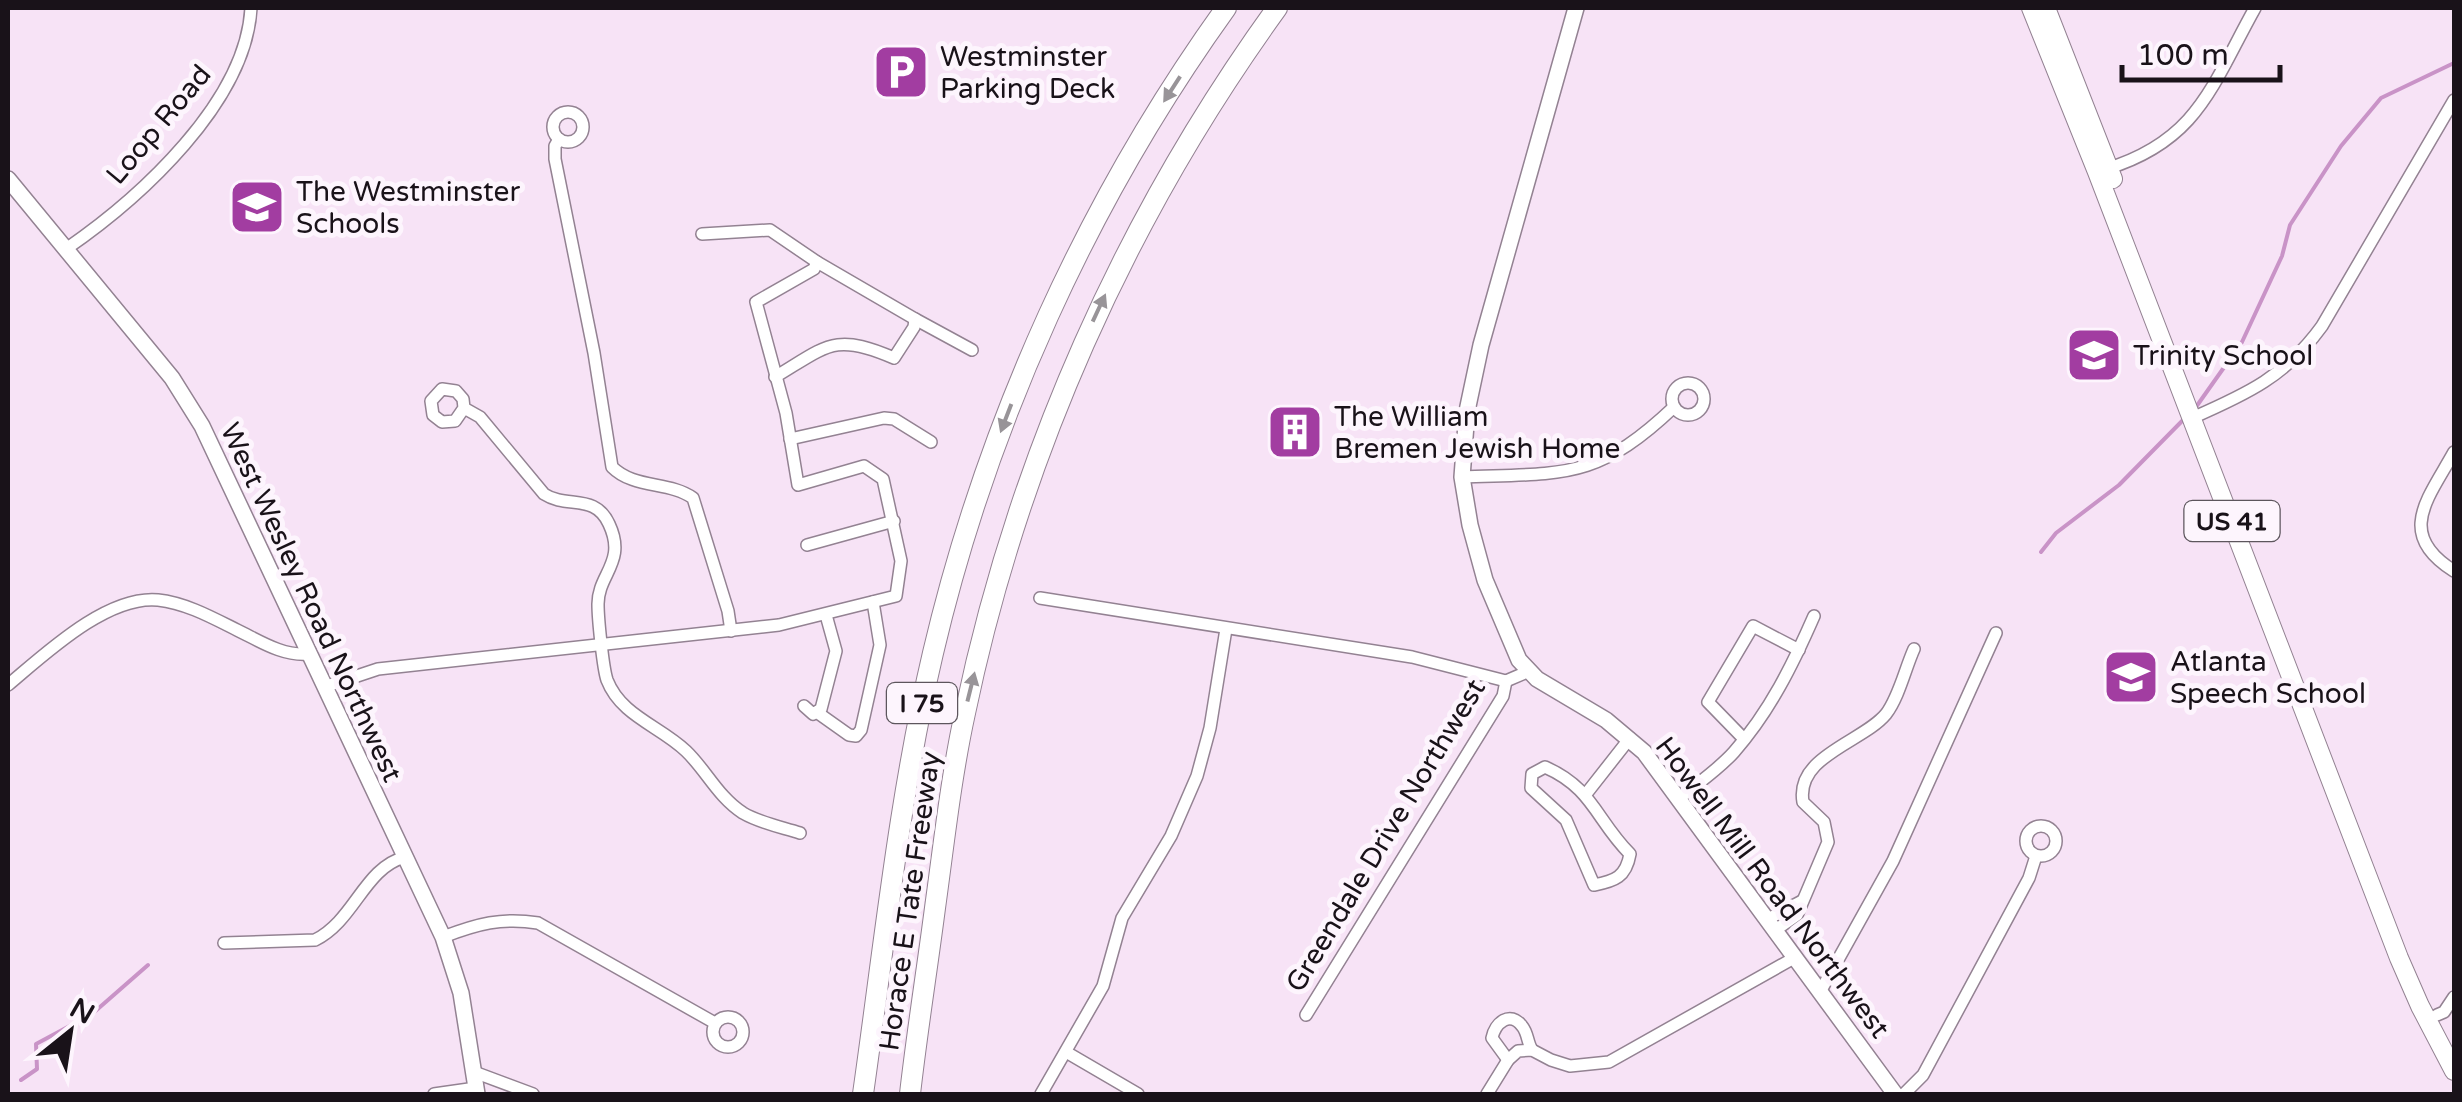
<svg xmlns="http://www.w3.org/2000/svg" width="2462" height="1102" font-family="'Varela Round',sans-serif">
<rect width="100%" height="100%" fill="#f7e3f6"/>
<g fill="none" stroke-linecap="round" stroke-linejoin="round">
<g stroke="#c993c7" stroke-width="4">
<polyline points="2196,407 2242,342 2282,256 2290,225 2341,146 2381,98 2454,63"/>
<polyline points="2041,552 2056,533 2119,485 2186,417"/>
<polyline points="21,1080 37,1069 36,1044 92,1014 148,965"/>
</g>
<g stroke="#938292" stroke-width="14">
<g id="street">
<circle cx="568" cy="127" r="15"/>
<path d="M559,139l-4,7v13l39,194 18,114c22,22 57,14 81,31l35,113 3,20"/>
<path d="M2106,169c92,-28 106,-84 149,-161"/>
<path d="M66,249c74,-51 180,-147 185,-241"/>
<polyline points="915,319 972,350"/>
<path d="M775,377c52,-31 59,-45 119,-19l20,-31 1,-8 -98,-57"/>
<circle cx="1688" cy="399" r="16"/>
<path d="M464,408l-9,13 -13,1 -9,-7 -2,-14 11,-12 14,2 7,8 1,9 16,9 64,77c23,15 51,-1 65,30 18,38 -11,50 -11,80 0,15 5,64 9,76 14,36 53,46 79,71 20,19 32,46 57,62 17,10 38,14 57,20"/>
<path d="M2192,418c55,-24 94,-42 130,-92l132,-226"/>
<polyline points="790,439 884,418 894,419 931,442"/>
<path d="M2454,452c-26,47 -59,82 0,119"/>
<path d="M1462,477c102,-4 134,4 212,-70"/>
<polyline points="807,545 894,521"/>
<polyline points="1040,598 1412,657 1506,681 1527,672"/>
<path d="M8,685c37,-31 99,-90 150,-85 28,3 55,18 79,30 23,11 45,26 71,24"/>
<polyline points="324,687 378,669 779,625 896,596 901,561 883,479 864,466 798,485 786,413 756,302 814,269 817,262 770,230 702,234"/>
<polyline points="804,706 813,714 821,709 836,651 826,615"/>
<polyline points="818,713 849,735 856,736 861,730 880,645 873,602"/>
<polyline points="1744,739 1708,702 1753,626 1799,650"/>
<path d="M1545,767c48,21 51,53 85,87 -4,23 -15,27 -36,31l-28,-65 -35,-32 1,-14z"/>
<polyline points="1586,794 1630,738"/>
<path d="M1680,798c18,-15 39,-29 54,-46 36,-41 59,-88 80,-136"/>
<circle cx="2041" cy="841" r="15"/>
<polyline points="1766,920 1802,901"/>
<path d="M1774,931l23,-16 31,-73 -4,-20 -21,-20c-8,-46 60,-60 83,-88 13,-17 19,-45 28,-65"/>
<path d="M443,937c34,-13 59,-20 95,-14l177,100"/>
<path d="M224,943l91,-3c40,-20 49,-72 90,-83"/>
<polyline points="1820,992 1893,861 1996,633"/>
<polyline points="1306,1015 1503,696 1506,681"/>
<polyline points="2437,1015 2444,1012 2454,997"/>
<circle cx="728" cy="1032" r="15"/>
<polyline points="1066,1052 1138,1094"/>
<path d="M1508,1060l-16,-22c3,-15 18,-28 30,-12 6,7 5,16 10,24"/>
<polyline points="474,1072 533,1094"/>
<polyline points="434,1094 476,1088"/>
<polyline points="1041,1094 1103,986 1122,918 1171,836 1197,776 1210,728 1226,629"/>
<polyline points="1487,1094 1508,1060 1518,1051 1532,1050 1551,1060 1570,1066 1609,1062 1794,958"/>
<polyline points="1904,1094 1923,1075 2029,878 2036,856"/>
</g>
</g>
<g stroke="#938292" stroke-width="18">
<g id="secondary">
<polyline points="1576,8 1481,345 1467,411 1462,477 1470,525 1485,580 1519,660 1537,679 1606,720 1644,752 1895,1094"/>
<polyline points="8,179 172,378 202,426 443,937 461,993 477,1094"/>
</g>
</g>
<g stroke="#938292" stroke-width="20">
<g id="primary">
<polyline points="2031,8 2097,172 2399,958 2420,1006 2454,1071"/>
<polyline points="2046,8 2113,179"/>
</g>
</g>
<g stroke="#938292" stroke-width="22">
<g id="highway">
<path d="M863,1094c21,-147 36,-296 70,-441 54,-230 155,-453 293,-645"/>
<path d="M910,1094c7,-62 17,-124 25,-186 9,-65 16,-131 30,-195 53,-254 160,-495 312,-705"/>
</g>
</g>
<use href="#street" stroke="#fff" stroke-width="11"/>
<use href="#secondary" stroke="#fff" stroke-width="15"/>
<use href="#primary" stroke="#fff" stroke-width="18"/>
<use href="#highway" stroke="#fff" stroke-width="20"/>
</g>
<defs><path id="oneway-solid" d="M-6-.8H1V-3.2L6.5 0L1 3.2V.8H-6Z" transform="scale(2.5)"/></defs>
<g fill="#989498">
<use href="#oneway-solid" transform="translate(1172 89) rotate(123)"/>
<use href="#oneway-solid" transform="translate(1099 308) rotate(-65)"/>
<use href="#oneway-solid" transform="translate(1006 418) rotate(111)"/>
<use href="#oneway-solid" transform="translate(971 687) rotate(-76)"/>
</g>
<defs>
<g id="parking-square" transform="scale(2.875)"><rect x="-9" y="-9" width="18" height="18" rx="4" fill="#a23da1" stroke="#fdf5fd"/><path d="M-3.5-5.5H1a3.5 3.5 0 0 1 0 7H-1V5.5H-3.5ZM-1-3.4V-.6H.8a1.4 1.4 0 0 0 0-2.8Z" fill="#fff"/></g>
<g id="school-square" transform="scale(2.875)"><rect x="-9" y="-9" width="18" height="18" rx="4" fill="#a23da1" stroke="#fdf5fd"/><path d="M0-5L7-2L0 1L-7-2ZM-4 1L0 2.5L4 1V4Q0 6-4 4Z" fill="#fff"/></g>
<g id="building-square" transform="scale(2.875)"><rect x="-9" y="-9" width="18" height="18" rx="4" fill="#a23da1" stroke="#fdf5fd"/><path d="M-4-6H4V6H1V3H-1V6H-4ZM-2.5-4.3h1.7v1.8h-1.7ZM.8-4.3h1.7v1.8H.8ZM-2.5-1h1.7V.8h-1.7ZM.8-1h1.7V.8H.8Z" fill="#fff"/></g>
</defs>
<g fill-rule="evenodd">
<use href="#parking-square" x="901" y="72"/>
<use href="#school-square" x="257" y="207"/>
<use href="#school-square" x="2094" y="355"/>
<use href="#building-square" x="1295" y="432"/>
<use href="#school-square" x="2131" y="677"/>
</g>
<g text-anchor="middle" stroke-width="10" stroke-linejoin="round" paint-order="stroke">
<g fill="#fdf5fd" stroke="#5d565d" stroke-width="2.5">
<rect x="2184.5" y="501" width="95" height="40" rx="8"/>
<rect x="887" y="683" width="70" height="40" rx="8"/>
</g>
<g font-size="25" font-weight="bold" fill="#191219">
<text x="2232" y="530">US 41</text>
<text x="922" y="712">I 75</text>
</g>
<g font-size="28" fill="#191219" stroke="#fdf5fd" text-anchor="start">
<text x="940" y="66">Westminster<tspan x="940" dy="32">Parking Deck</tspan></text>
<text x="296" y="201">The Westminster<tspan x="296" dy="32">Schools</tspan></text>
<text x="2133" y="365">Trinity School</text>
<text x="1334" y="426">The William<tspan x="1334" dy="32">Bremen Jewish Home</tspan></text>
<text x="2170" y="671">Atlanta<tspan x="2170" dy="32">Speech School</tspan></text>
</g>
<g font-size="28" fill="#191219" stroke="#fdf5fd">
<text transform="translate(158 124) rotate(-50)" y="10">Loop Road</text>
<text transform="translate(312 602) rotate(65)" y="10">West Wesley Road Northwest</text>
<text transform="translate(1385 835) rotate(-59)" y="10">Greendale Drive Northwest</text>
<text transform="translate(1773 887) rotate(53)" y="10">Howell Mill Road Northwest</text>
<text transform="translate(909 901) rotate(-82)" y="10">Horace E Tate Freeway</text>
</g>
</g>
<rect width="2462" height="1102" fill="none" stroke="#191219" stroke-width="20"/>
<g transform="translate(70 1032) rotate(30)" stroke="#fdf5fd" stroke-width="8" paint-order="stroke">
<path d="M0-8L18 38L0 25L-18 38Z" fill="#191219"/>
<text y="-15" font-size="28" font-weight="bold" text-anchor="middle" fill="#191219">N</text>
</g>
<path d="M2122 65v15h158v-15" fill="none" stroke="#191219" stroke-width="5"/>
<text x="2137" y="65" font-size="30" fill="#191219" stroke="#fdf5fd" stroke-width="8" paint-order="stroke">100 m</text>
</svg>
